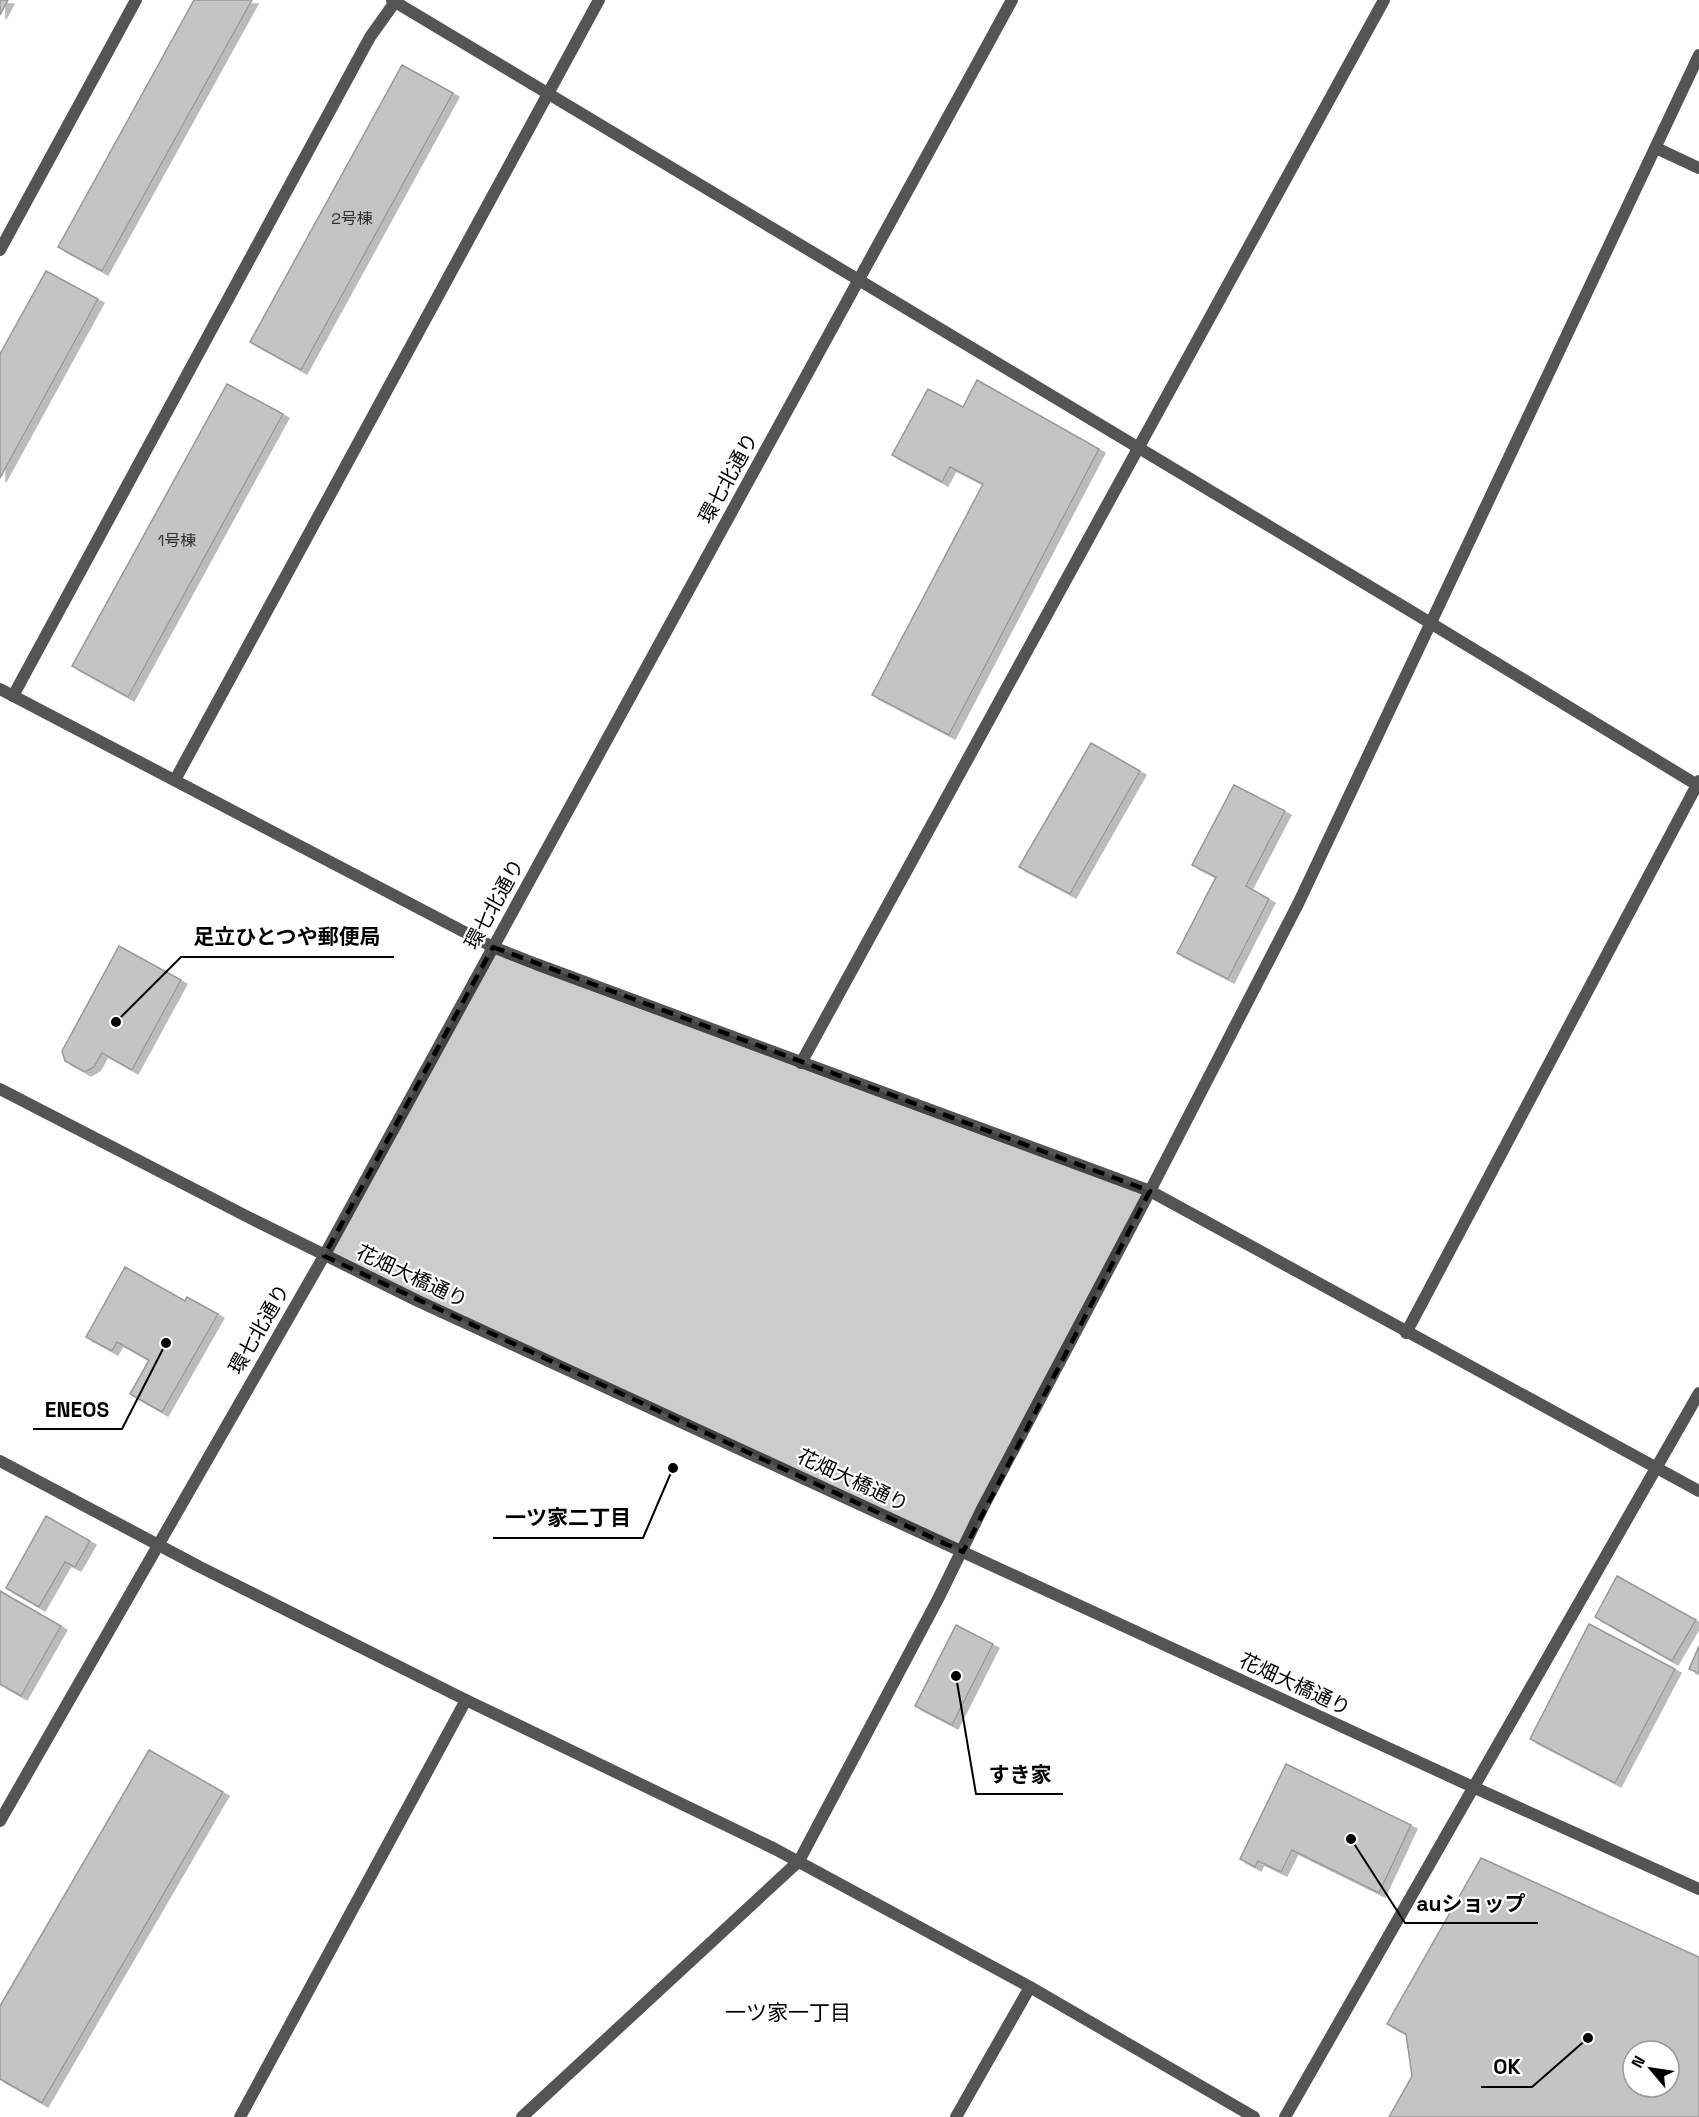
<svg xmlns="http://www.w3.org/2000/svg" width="1699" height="2117" font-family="'Space Grotesk','Noto Sans JP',sans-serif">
<defs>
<filter id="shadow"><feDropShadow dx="6" dy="4" stdDeviation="0" flood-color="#0004"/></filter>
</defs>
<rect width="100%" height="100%" fill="#fff"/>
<g fill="#c4c4c4" stroke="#989898" stroke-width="1.5" fill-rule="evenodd" filter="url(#shadow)">
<polygon points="0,0 8,0 0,15"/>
<polygon points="194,0 252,0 102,271 58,247"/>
<polygon points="402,65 453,93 301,370 250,342"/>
<polygon points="46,271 98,299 0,478 0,354"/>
<polygon points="977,380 1099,449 949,735 872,695 983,484 950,467 942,482 892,455 928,389 963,407"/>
<polygon points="227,384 283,414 128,697 72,666"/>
<polygon points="1091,743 1140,771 1070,894 1019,867"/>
<polygon points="1234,785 1285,811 1246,886 1269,899 1228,979 1177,953 1216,877 1192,865"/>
<polygon points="119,946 181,980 132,1070 102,1053 94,1067 85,1072 65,1061 62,1051"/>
<polygon points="125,1267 185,1301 187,1297 218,1314 162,1412 130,1394 149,1360 117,1342 112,1351 86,1337"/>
<polygon points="46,1516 90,1541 75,1567 65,1562 39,1607 6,1588"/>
<polygon points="1617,1576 1696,1620 1672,1661 1595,1617"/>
<polygon points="0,1591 61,1626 21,1696 0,1684"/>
<polygon points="1589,1624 1675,1669 1615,1783 1530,1739"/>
<polygon points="956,1625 993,1644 952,1725 915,1706"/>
<polygon points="1699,1646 1699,1673 1689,1669"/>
<polygon points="149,1750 223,1792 42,2103 0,2079 0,2006"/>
<polygon points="1286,1764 1411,1825 1379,1893 1292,1850 1281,1872 1258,1861 1255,1867 1240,1859"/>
<path d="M1481,1858l218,99v160h-310l23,-41 -6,-42 -19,-10zM1633,2051h36v36h-36z"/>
</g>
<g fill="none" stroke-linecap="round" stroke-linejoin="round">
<g stroke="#545454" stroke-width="12">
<polyline points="1656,148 1699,168"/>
<polyline points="0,250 136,0"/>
<polyline points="13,696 370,37 395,2"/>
</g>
<g stroke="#545454" stroke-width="12">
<polyline points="392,0 1409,610 1699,786"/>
<polyline points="0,689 493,947 536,964 1150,1191 1699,1491"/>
<polyline points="175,780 599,0"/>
<polyline points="801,1063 1384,0"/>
<polyline points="1406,1333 1699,781"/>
<polyline points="0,1461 200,1567 466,1700 775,1849 1030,1987 1254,2117"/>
<polyline points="240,2117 466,1700"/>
<polyline points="522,2117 799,1861 939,1597 983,1507 1150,1191 1298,904 1699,55"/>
<polyline points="956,2117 1030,1987"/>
<polyline points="1285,2117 1699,1393"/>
</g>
<g stroke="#545454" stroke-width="12">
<polyline points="0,1089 250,1218 418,1301 1473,1787 1699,1889"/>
<polyline points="0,1821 324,1256 1012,0"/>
</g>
</g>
<path fill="#000" fill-opacity="0.2" stroke="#000" stroke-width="4.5" stroke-dasharray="12 8" stroke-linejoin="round" d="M493,947l657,244 -187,361 -639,-296z"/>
<g text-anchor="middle" stroke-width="4.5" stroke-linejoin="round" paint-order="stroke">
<g font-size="16" fill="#313131">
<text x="352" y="224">2号棟</text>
<text x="177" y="546">1号棟</text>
</g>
<g font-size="20" fill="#000" stroke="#fff">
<text transform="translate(728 478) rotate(-61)" y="7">環七北通り</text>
<text transform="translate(494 904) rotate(-61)" y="7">環七北通り</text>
<text transform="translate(412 1276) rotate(25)" y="7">花畑大橋通り</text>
<text transform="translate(259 1329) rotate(-60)" y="7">環七北通り</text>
<text transform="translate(853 1480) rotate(25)" y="7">花畑大橋通り</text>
<text transform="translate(1295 1684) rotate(25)" y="7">花畑大橋通り</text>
</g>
<g font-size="21" fill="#000" stroke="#fff">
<text x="788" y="2020">一ツ家一丁目</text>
</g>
</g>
<path fill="none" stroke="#000" stroke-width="2" d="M116 1022L181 957H394M166 1343L122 1429H33M673 1468L643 1538H493M956 1676L976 1794H1063M1351 1839L1405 1923H1538M1588 2038L1532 2087H1481"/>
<g fill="#000" stroke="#fff" stroke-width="2">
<circle cx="116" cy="1022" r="6"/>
<circle cx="166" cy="1343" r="6"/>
<circle cx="673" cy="1468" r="6"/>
<circle cx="956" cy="1676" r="6"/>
<circle cx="1351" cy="1839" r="6"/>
<circle cx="1588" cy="2038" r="6"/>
</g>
<g font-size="21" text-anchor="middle" font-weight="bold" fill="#000" stroke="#fff" stroke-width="4.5" stroke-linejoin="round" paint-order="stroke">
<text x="287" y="944">足立ひとつや郵便局</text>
<text x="77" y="1417">ENEOS</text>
<text x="568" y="1525">一ツ家二丁目</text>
<text x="1020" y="1782">すき家</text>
<text x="1471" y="1911">auショップ</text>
<text x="1507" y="2074">OK</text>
</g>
<g transform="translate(1651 2069) rotate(299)"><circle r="28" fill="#ffffff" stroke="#999999" stroke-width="1.5"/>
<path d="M0-4.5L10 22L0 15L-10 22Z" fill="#000000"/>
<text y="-9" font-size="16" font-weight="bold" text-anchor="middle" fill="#000000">N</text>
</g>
</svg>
